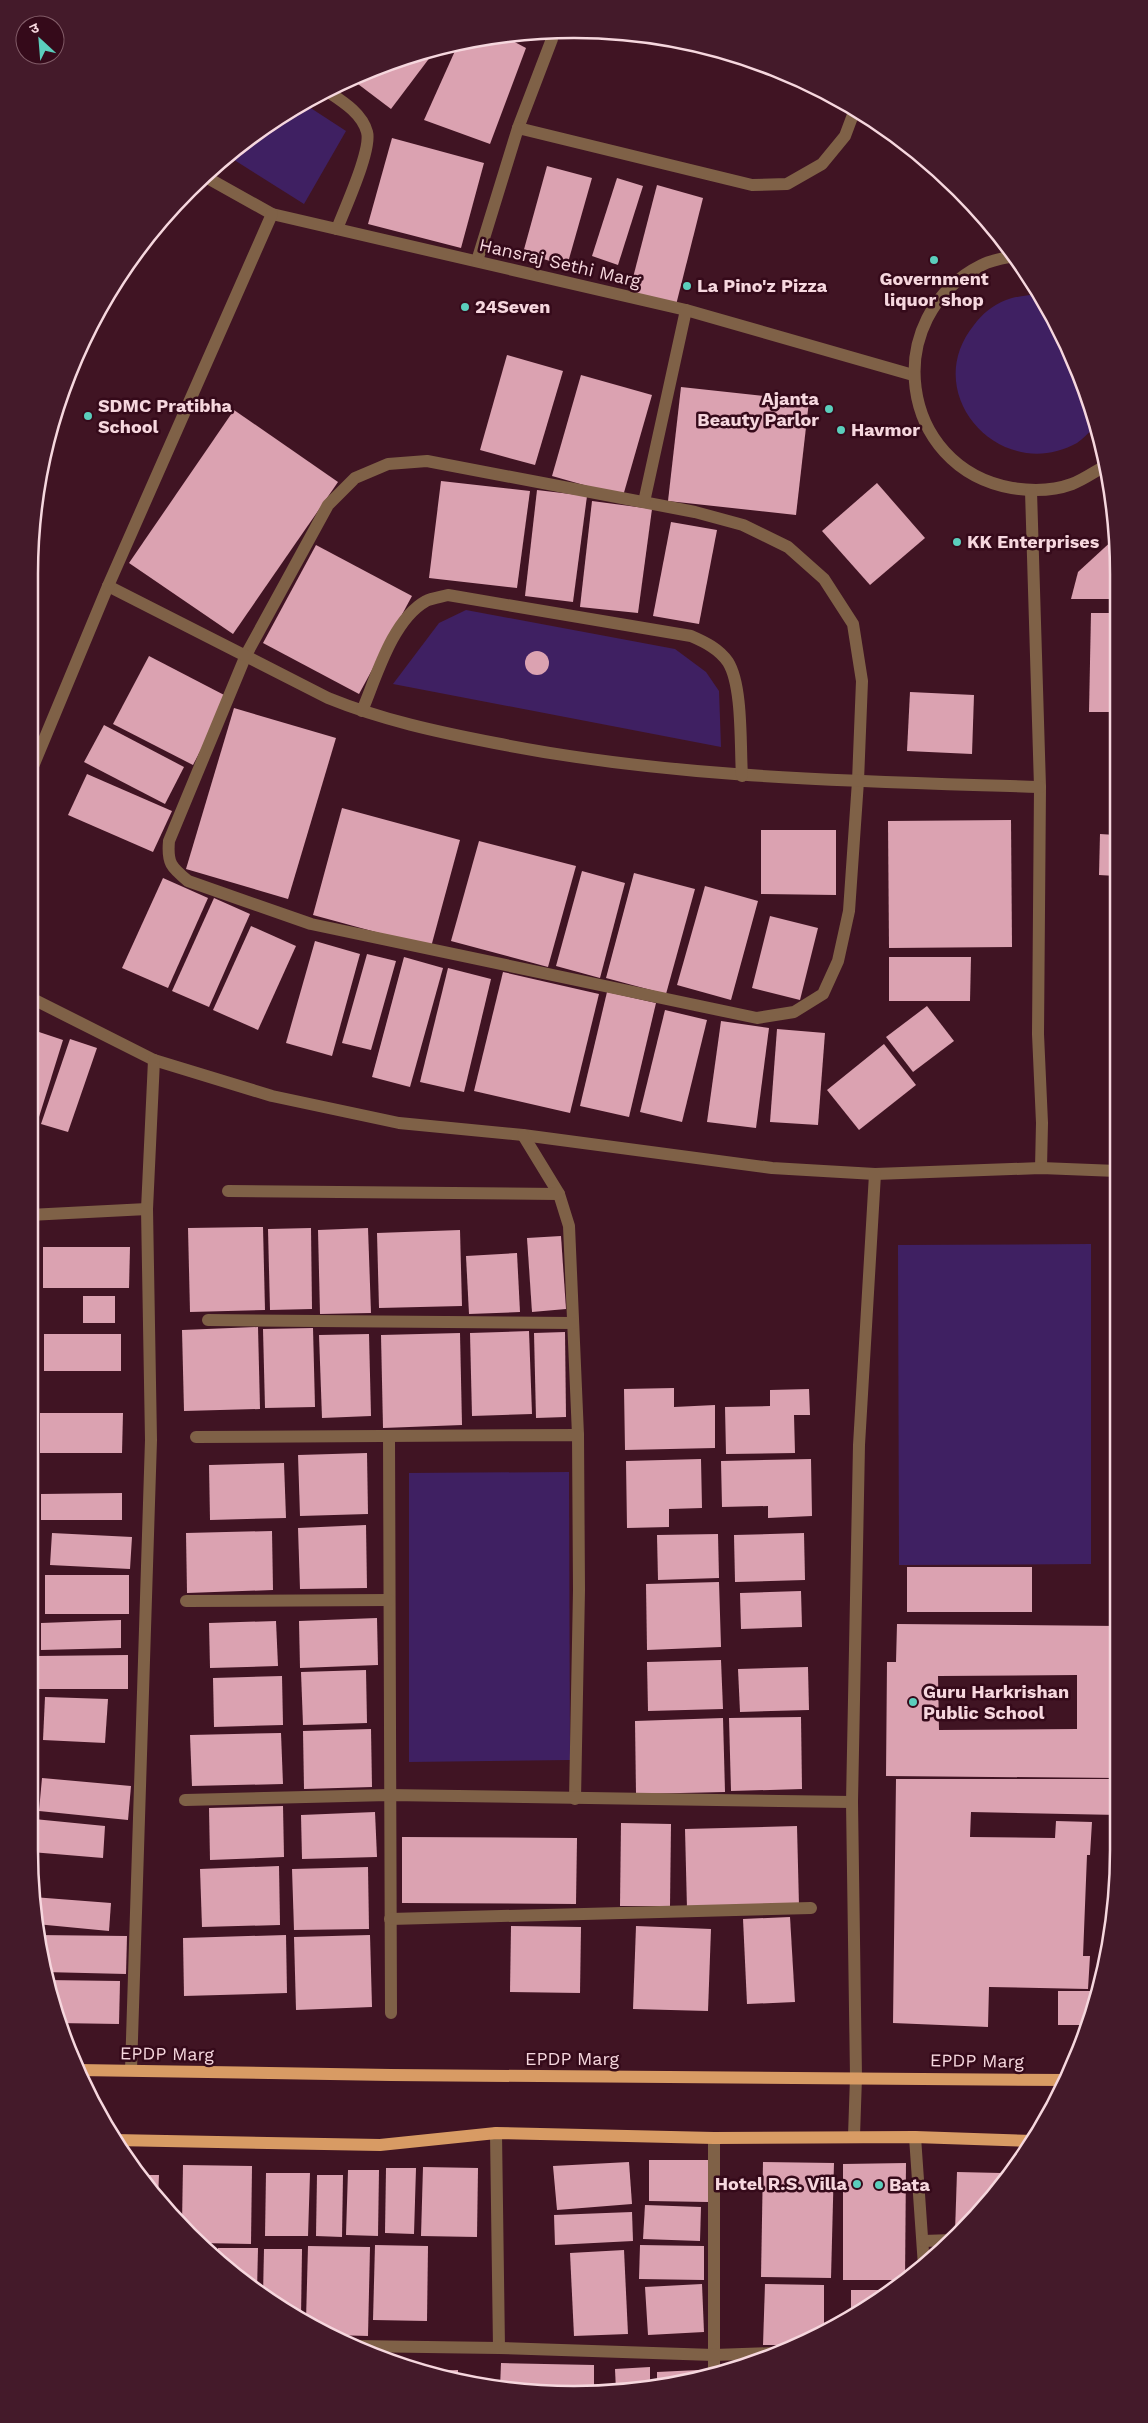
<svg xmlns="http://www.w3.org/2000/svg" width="1148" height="2423" font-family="'Work Sans','Noto Sans Devanagari',sans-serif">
<rect width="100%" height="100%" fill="#401423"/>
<g fill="#3f2062">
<polygon points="303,103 346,131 304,204 228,156 271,120"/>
<path d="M1037,294l41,71 16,63c-5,4 -11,11 -17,15 -76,42 -159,-49 -103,-118 8,-11 19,-20 32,-25 10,-4 21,-4 31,-6z"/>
<polygon points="466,610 675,649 706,672 719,691 721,747 393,684 439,623"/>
<polygon points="1091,1244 1091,1564 899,1565 898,1245"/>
<polygon points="569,1472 570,1760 409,1762 409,1473"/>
</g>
<g fill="#dba2b1" fill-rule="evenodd">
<polygon points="610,32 680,39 679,44"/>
<polygon points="503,36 526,48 490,144 424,120 459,42"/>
<polygon points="686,41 724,52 724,55 684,49"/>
<polygon points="437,48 391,109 350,78 366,70"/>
<polygon points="392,138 484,163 461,248 368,224"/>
<polygon points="547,166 592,178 567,266 523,253"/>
<polygon points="617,178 643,186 618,265 592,256"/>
<polygon points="657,185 703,198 676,305 629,293"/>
<polygon points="507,355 563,371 535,465 480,450"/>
<polygon points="581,375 652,395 623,496 552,476"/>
<polygon points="681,387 809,401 796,515 668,501"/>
<polygon points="234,410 338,482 233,634 129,563"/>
<polygon points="441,481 530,491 517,588 429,578"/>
<polygon points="877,483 925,538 870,585 822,531"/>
<polygon points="537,490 587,496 573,602 525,596"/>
<polygon points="592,501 652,509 638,613 580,607"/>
<polygon points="671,522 717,530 699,624 653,616"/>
<polygon points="1115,538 1115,599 1071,599 1078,572"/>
<polygon points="316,545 412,596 359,694 263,643"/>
<polygon points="1091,613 1115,613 1115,712 1089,712"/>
<circle cx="537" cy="663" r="12"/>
<polygon points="149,656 228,697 193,765 113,724"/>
<polygon points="910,692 974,695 972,754 907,751"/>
<polygon points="234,708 336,738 288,899 186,869"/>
<polygon points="104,725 184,767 165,804 84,762"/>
<polygon points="87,774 172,811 153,852 68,815"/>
<polygon points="342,808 460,840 431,947 313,915"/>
<polygon points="1011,820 1012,947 889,948 888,821"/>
<polygon points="761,830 836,830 836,895 761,894"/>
<polygon points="1100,834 1116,835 1116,876 1099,875"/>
<polygon points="479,841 576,866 548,967 451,941"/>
<polygon points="582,871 625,883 600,978 556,966"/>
<polygon points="634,873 695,889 666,994 606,978"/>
<polygon points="163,878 208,898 168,988 122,968"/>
<polygon points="705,886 758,901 731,1000 677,985"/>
<polygon points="214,898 250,914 209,1007 172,991"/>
<polygon points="770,916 818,928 800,1000 752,988"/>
<polygon points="251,926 296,946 258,1030 213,1010"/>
<polygon points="1114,933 1116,933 1116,983 1113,983"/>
<polygon points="315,941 360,954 332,1056 286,1043"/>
<polygon points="367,954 396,961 371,1050 342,1043"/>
<polygon points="404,957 443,968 410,1087 372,1077"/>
<polygon points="889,957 971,957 970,1001 889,1001"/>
<polygon points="448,968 491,979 464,1092 420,1082"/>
<polygon points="503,972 599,994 570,1113 474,1091"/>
<polygon points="607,992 656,1003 629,1117 580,1106"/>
<polygon points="927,1006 954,1041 913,1072 886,1037"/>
<polygon points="665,1010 707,1020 682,1122 640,1112"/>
<polygon points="721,1021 769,1028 756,1128 707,1122"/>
<polygon points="777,1029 825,1033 818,1125 770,1122"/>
<polygon points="36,1031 63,1040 39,1117 29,1114 29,1055"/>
<polygon points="70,1039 97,1048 68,1132 41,1124"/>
<polygon points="884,1044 916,1085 859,1130 827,1090"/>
<polygon points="263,1227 265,1310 190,1312 188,1228"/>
<polygon points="311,1228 312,1309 270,1310 268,1229"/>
<polygon points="368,1228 371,1313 320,1314 318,1230"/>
<polygon points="460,1230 462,1306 379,1308 377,1233"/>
<polygon points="561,1236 566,1309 532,1312 527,1238"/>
<rect x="29" y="1247" width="5" height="31"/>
<polygon points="43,1247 130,1247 129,1288 43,1288"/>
<polygon points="517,1253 520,1312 469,1314 466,1256"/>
<rect x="83" y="1296" width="32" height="27"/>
<polygon points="258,1327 260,1409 184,1411 182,1330"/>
<polygon points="313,1328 315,1407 265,1408 263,1329"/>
<polygon points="529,1331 532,1414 472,1416 470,1333"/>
<polygon points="565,1332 566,1417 536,1418 534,1333"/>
<polygon points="460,1333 462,1425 383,1428 381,1335"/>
<rect x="44" y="1334" width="77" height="37"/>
<polygon points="369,1334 371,1416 322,1418 319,1335"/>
<polygon points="674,1388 674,1407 715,1405 715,1448 625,1450 624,1389"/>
<polygon points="809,1389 810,1415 794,1415 795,1453 726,1454 725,1407 770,1406 770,1390"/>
<polygon points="29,1410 32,1410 33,1452 29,1452"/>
<polygon points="40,1413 123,1413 122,1453 40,1453"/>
<polygon points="367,1453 368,1514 300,1516 298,1455"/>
<polygon points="701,1459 702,1508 669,1509 669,1527 627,1528 626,1461"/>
<polygon points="811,1459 812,1516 768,1518 768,1506 722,1507 721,1461"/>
<polygon points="284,1463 286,1518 210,1520 209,1465"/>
<polygon points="122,1493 122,1520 41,1520 41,1494"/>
<polygon points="366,1525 367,1588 300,1589 298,1528"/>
<polygon points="272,1531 273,1590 187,1593 186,1533"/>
<polygon points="52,1533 132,1537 130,1569 50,1565"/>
<polygon points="804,1533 805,1580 735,1582 734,1535"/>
<polygon points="718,1534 719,1578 658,1580 657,1535"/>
<rect x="907" y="1567" width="125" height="45"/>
<rect x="45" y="1575" width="84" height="39"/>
<polygon points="719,1582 721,1647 647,1650 646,1584"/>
<polygon points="801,1591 802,1627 741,1629 740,1593"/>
<polygon points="377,1618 378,1665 300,1668 299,1621"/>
<polygon points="121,1620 121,1648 41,1650 41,1623"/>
<polygon points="276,1621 278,1666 210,1668 209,1623"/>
<path d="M897,1624l221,2 1,152 -233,-2 1,-114h9zM1077,1675v54l-138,1 -1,-54z"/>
<polygon points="128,1655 128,1689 36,1689 36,1656"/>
<polygon points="721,1660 723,1709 648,1711 647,1662"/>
<polygon points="808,1667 809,1710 740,1712 738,1669"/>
<polygon points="366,1670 367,1723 303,1725 301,1672"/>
<polygon points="282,1676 283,1725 214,1727 213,1678"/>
<polygon points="45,1697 108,1699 105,1743 43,1740"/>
<polygon points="801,1717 802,1789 731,1791 729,1718"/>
<polygon points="723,1718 725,1792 636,1794 635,1721"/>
<polygon points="371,1729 372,1787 304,1789 303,1731"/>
<polygon points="281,1733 283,1784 192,1786 190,1735"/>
<polygon points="42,1778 131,1786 128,1820 39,1811"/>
<polygon points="896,1779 1119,1779 1119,1815 971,1812 970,1837 1055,1838 1056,1821 1092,1822 1090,1855 1087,1855 1083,1956 1090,1956 1088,1989 989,1987 988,2027 893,2023"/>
<polygon points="283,1806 284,1857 210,1860 209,1808"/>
<polygon points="375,1812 377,1857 302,1859 301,1815"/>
<polygon points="34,1819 105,1826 103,1858 31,1852"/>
<polygon points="621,1823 671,1824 670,1906 620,1906"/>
<polygon points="797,1826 799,1906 687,1909 685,1829"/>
<polygon points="402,1837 577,1838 576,1904 402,1903"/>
<polygon points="279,1866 280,1925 202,1927 200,1869"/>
<polygon points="368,1867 369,1929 294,1930 292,1869"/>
<polygon points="33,1897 111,1903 109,1931 36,1924"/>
<polygon points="790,1917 795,2002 747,2004 743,1919"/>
<polygon points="511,1926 581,1927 580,1993 510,1992"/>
<polygon points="636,1926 711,1929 708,2011 633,2009"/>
<polygon points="37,1935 127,1936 126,1974 44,1972"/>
<polygon points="286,1935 287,1993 184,1996 183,1938"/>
<polygon points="370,1935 372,2007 296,2010 294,1937"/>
<polygon points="46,1980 120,1981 119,2024 57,2023"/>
<polygon points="1058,1991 1098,1991 1088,2025 1058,2025"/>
<polygon points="649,2160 708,2160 708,2202 649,2201"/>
<polygon points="629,2162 632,2204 557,2210 553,2166"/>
<polygon points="763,2162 834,2163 831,2278 761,2277"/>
<polygon points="906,2163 905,2280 843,2280 843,2164"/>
<polygon points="183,2165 252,2166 251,2244 200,2243 182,2224"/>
<polygon points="423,2167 478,2168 477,2237 421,2236"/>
<polygon points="386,2168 416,2168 414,2234 385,2233"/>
<polygon points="348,2170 379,2170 378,2236 346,2235"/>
<polygon points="957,2172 1001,2173 1001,2185 962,2232 955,2232"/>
<polygon points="266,2173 310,2173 308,2236 265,2236"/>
<polygon points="137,2175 159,2175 158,2199 142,2181"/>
<polygon points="317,2175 343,2175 342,2237 316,2236"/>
<polygon points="645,2205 701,2207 700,2241 643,2239"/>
<polygon points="632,2212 633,2241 555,2245 554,2215"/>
<polygon points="375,2245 428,2246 427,2321 373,2320"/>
<polygon points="640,2245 704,2246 704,2280 639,2279"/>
<polygon points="308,2246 370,2247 368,2336 333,2335 306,2321"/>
<polygon points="218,2248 258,2248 257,2292 218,2261"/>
<polygon points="264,2249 302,2249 301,2318 263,2296"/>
<polygon points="624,2250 628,2334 574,2336 570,2253"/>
<polygon points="702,2284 704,2332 648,2335 645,2287"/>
<polygon points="765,2284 824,2285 824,2333 795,2345 763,2345"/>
<polygon points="851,2290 892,2290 851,2316"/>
<polygon points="501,2363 594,2365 594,2391 539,2393 500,2388"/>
<polygon points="650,2367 650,2389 616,2391 615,2369"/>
<polygon points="458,2370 458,2381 427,2372 427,2371"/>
<polygon points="698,2370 698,2379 657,2387 657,2372"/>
</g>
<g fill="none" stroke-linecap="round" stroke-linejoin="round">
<g stroke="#7f6147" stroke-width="12">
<path d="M327,91c15,10 35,22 40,41 5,18 -23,78 -30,97"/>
<polyline points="518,128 552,39 550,31"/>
<polyline points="204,176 272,214 686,310 913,375"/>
<path d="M1014,256c-10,2 -23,4 -32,9 -103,51 -84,203 30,223 19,3 41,3 60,-4 11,-4 22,-12 33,-18"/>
<polyline points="477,261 518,128 752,185 787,184 822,164 845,136 854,112"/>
<path d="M427,461l268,51 48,13 45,22 36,32 29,45 9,57 -4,100 -9,130 -11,50 -15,33 -29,18 -37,6 -446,-94 -123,-43c-17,-14 -21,-18 -19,-40l77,-186 82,-150 27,-27 33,-14z"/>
<polyline points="1031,491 1040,787 1038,1034 1042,1123 1041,1168"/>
<polyline points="644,502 686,310"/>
<path d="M108,586l220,112c54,22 110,34 167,45 180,36 363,38 545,44"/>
<path d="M362,711c14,-33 30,-91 64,-110 6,-3 15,-4 22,-6l243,41c14,6 28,13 37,26 15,24 12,85 14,114"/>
<polyline points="29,776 108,586 272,214"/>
<polyline points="29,997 154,1060 272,1096 399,1123 523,1135 772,1168 875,1174 1041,1168 1117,1171"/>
<polyline points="523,1135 559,1194 569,1226 578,1435"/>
<polyline points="228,1191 559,1194"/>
<polyline points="29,1215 147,1209"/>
<polyline points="208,1320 573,1323"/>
<polyline points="389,1436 391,2013"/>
<polyline points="196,1437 578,1435 579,1590 575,1799"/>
<polyline points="186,1601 389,1600"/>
<polyline points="185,1800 389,1795 852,1802"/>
<polyline points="390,1919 811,1908"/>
<polyline points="131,2070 151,1440 147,1209 154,1060"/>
<polyline points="496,2133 499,2348"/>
<polyline points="854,2136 856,2077 852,1802 859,1445 875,1174"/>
<polyline points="915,2137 924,2266"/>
<polyline points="714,2138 714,2376"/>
<polyline points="923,2241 953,2240"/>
<polyline points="353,2346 499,2348 714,2355 774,2353"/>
</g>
<g stroke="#d89b64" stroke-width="12">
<polyline points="78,2070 391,2075 1066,2080"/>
<polyline points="114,2140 380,2145 496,2133 714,2138 915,2137 1033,2141"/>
</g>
</g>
<g fill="#5bcebc" stroke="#350a1a" stroke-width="2">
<circle cx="934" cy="260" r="5"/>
<circle cx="687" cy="286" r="5"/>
<circle cx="465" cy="307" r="5"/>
<circle cx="829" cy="409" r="5"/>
<circle cx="88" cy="416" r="5"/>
<circle cx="841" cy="430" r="5"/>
<circle cx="957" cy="542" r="5"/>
<circle cx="913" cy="1702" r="5"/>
<circle cx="857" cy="2184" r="5"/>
<circle cx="879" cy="2185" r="5"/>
</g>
<g text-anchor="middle" stroke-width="5" stroke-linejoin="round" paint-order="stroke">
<g font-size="18" fill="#f6d7de" stroke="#350a1a">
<text transform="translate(560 263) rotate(13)" y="6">Hansraj Sethi Marg</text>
<text transform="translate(167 2054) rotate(1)" y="6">EPDP Marg</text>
<text x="572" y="2065">EPDP Marg</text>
<text transform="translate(977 2061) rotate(1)" y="6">EPDP Marg</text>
</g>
<g font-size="18" font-weight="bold" fill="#f6d7de" stroke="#350a1a" text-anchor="start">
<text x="934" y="285" text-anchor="middle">Government<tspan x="934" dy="21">liquor shop</tspan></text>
<text x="697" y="292">La Pino'z Pizza</text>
<text x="475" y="313">24Seven</text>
<text x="819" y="405" text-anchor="end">Ajanta<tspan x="819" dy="21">Beauty Parlor</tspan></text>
<text x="98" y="412">SDMC Pratibha<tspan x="98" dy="21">School</tspan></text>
<text x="851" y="436">Havmor</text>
<text x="967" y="548">KK Enterprises</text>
<text x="923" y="1698">Guru Harkrishan<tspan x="923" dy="21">Public School</tspan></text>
<text x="847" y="2190" text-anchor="end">Hotel R.S. Villa</text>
<text x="889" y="2191">Bata</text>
</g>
</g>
<path d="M0 0H1148V2423H0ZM574 38H574A536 536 0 0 1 1110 574V1850A536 536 0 0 1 574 2386H574A536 536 0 0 1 38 1850V574A536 536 0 0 1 574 38Z" fill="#441a2a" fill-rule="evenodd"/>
<path fill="none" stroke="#f6d7de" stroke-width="2.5" d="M574 38H574A536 536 0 0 1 1110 574V1850A536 536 0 0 1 574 2386H574A536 536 0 0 1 38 1850V574A536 536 0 0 1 574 38Z"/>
<g transform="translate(40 40) rotate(334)"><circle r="24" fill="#350a1a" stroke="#825c68"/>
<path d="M0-4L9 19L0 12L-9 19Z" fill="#5bcebc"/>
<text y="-8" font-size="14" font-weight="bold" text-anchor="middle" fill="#f6d7de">उ</text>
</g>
</svg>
